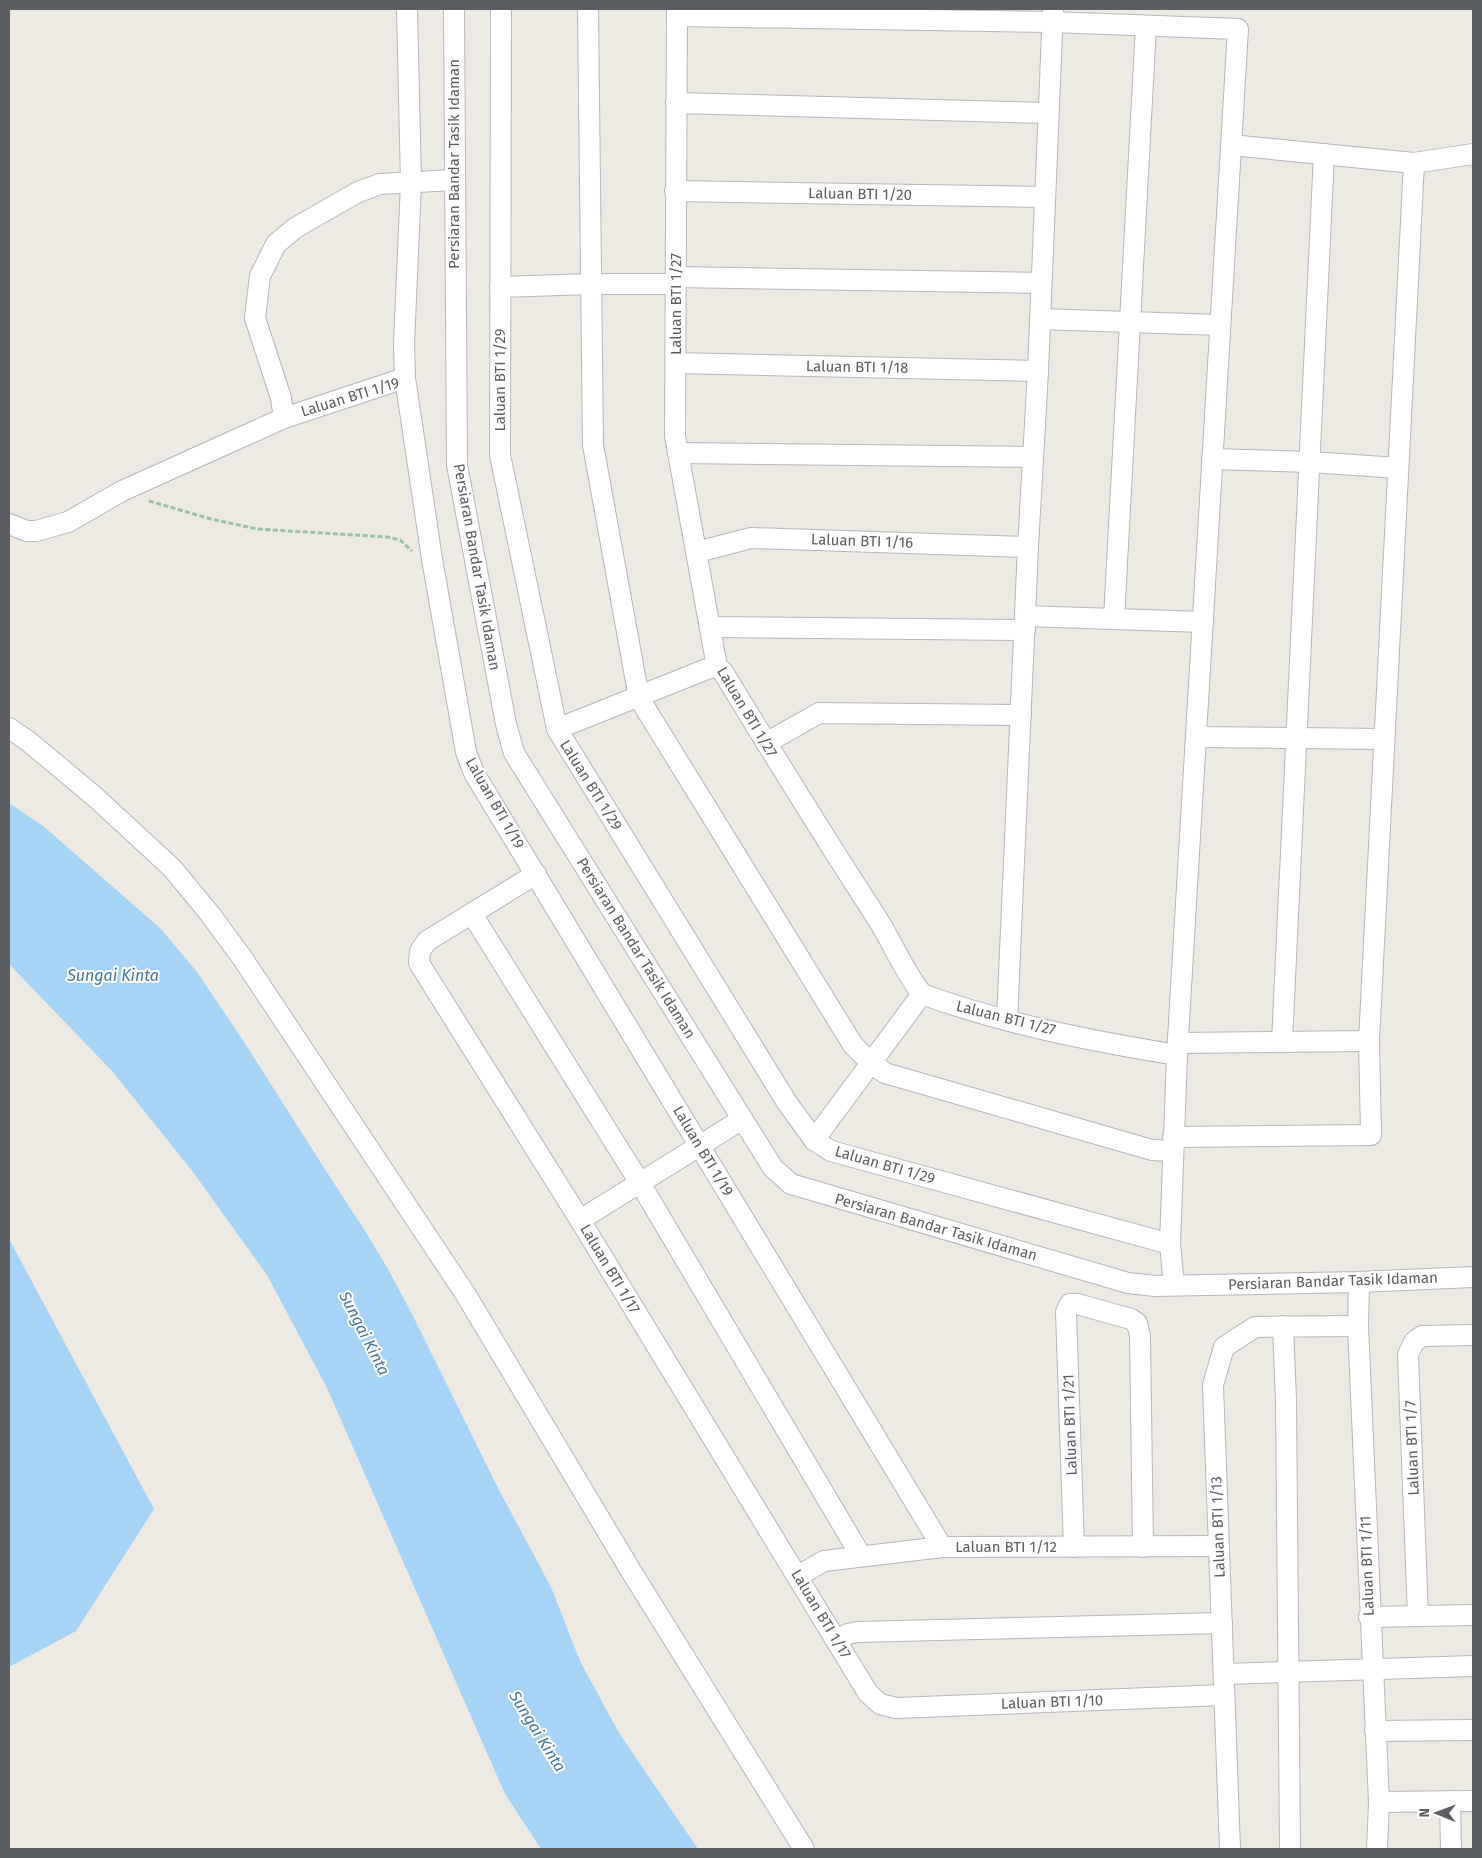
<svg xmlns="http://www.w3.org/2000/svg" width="1482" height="1858" font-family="'Fira Sans',sans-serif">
<rect width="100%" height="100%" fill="#eceae2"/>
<g fill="#a5d4f9">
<polygon points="9,803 43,826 160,928 197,972 244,1042 326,1171 367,1234 388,1269 412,1314 499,1490 551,1587 580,1661 619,1733 698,1849 541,1849 505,1794 327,1388 267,1275 193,1172 112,1071 9,964"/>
<polygon points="9,1239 154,1509 76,1631 9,1667"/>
</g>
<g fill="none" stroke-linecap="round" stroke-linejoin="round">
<g stroke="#b4b7bb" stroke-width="22">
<g id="minor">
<polyline points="454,9 457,465 506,724 514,753 773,1168 791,1184 1128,1283 1155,1286 1359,1282 1473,1277"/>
<polyline points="501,9 500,455 557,729 786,1101 814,1140 831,1151 1170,1244"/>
<polyline points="588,9 593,445 639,698 853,1045 871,1063 885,1073 1152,1150 1173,1151"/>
<path d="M677,9l-2,427 42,231 6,5c50,82 100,163 152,243 17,26 28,55 47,79 82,30 169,47 255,61"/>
<polyline points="677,16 1052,22 1238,29 1177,1055 1170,1244 1174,1285"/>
<polyline points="676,103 1048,113"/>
<polyline points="1231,145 1414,163 1473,154"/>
<polyline points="675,191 1044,197"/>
<polyline points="675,277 1041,283"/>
<polyline points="500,287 591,284 676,284"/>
<polyline points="1040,319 1220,325"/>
<polyline points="676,363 1038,371"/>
<polyline points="405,378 404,344 411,183 407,9"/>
<polyline points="284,418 281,398 255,318 260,276 276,244 295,228 358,192 380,184 454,180"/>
<polyline points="678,453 1033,457"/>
<polyline points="1212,459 1310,462 1398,468"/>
<polyline points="9,524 27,531 36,531 68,522 122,491 284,418 405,378 432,559 466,752 474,773 942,1547"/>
<polyline points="697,552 751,538 1028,547"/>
<polyline points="1025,616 1203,622"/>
<polyline points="1114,619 1146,26"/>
<polyline points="710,627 1025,630"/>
<polyline points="9,728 28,741 94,796 172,868 210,914 243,959 466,1295 631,1571 804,1849"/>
<polyline points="557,729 707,669 717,667"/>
<polyline points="1196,737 1384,739"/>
<polyline points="766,743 819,713 1021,715"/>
<polyline points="536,874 427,941 420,951 419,963 580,1220 868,1693 880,1704 896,1708 1224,1695"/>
<polyline points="472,914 640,1183 861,1556"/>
<polyline points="1007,1020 1028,547 1038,371 1053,9"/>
<polyline points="1282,1042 1324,154"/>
<polyline points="1178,1043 1369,1041"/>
<polyline points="1173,1137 1371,1135 1369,1041 1414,163"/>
<polyline points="814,1140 922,994"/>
<polyline points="580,1220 741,1120"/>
<polyline points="1359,1282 1358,1326 1379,1802 1377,1849"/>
<polyline points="1283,1326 1286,1401 1290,1849"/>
<polyline points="1074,1547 1066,1312 1070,1304 1077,1304 1131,1319 1137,1323 1140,1336 1143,1547"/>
<polyline points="798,1576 824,1561 942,1547 1219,1546"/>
<polyline points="1418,1616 1408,1355 1414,1342 1422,1336 1473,1335"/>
<polyline points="1369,1617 1473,1615"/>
<polyline points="836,1640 848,1634 857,1632 1222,1623"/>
<polyline points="1224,1674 1473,1666"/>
<polyline points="1375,1731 1473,1730"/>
<polyline points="1450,1801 1451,1849"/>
<polyline points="1379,1802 1473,1801"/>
<polyline points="1230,1849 1213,1385 1224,1347 1255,1327 1358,1326"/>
</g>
</g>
<polyline stroke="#99c2a5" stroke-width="3" stroke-dasharray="5 2.5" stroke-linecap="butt" points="149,501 211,519 257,529 387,537 400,540 412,551"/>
<use href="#minor" stroke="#fff" stroke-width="20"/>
</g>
<g text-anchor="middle" stroke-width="4" stroke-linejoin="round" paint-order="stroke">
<g font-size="15" fill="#5a5d61" stroke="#fff">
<text transform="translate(454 164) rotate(-90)" y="5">Persiaran Bandar Tasik Idaman</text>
<text transform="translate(860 194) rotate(1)" y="5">Laluan BTI 1/20</text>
<text transform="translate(676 304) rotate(-90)" y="5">Laluan BTI 1/27</text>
<text transform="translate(857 367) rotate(1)" y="5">Laluan BTI 1/18</text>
<text transform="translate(500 380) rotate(-90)" y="5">Laluan BTI 1/29</text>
<text transform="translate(350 397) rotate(-17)" y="5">Laluan BTI 1/19</text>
<text transform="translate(862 541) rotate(2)" y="5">Laluan BTI 1/16</text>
<text transform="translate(477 567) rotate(80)" y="5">Persiaran Bandar Tasik Idaman</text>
<text transform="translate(747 712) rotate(59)" y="5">Laluan BTI 1/27</text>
<text transform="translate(591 785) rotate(58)" y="5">Laluan BTI 1/29</text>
<text transform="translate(495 803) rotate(60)" y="5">Laluan BTI 1/19</text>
<text transform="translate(636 948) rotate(58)" y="5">Persiaran Bandar Tasik Idaman</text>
<text transform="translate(1006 1018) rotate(14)" y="5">Laluan BTI 1/27</text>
<text transform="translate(703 1151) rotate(59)" y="5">Laluan BTI 1/19</text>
<text transform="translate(885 1165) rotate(16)" y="5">Laluan BTI 1/29</text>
<text transform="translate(936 1227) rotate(16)" y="5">Persiaran Bandar Tasik Idaman</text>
<text transform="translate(610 1269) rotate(59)" y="5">Laluan BTI 1/17</text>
<text transform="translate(1333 1281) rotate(-2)" y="5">Persiaran Bandar Tasik Idaman</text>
<text transform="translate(1070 1425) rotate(-92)" y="5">Laluan BTI 1/21</text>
<text transform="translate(1412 1448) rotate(-92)" y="5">Laluan BTI 1/7</text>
<text transform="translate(1218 1527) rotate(-92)" y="5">Laluan BTI 1/13</text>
<text x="1006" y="1552">Laluan BTI 1/12</text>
<text transform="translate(1367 1566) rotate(-92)" y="5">Laluan BTI 1/11</text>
<text transform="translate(821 1614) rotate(59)" y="5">Laluan BTI 1/17</text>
<text transform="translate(1052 1702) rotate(-2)" y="5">Laluan BTI 1/10</text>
</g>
<g font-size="16" font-style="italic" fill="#4375a9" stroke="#fff">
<text x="113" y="981">Sungai Kinta</text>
<text transform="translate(365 1333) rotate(63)" y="6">Sungai Kinta</text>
<text transform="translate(538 1731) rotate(58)" y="6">Sungai Kinta</text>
</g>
</g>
<rect width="1482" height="1858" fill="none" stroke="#5a5d61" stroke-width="20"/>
<g transform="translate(1437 1813) rotate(271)" stroke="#ffffff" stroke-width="4" paint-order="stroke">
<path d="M0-4L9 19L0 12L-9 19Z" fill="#5a5d61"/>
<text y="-8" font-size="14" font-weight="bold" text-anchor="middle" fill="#5a5d61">N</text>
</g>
</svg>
